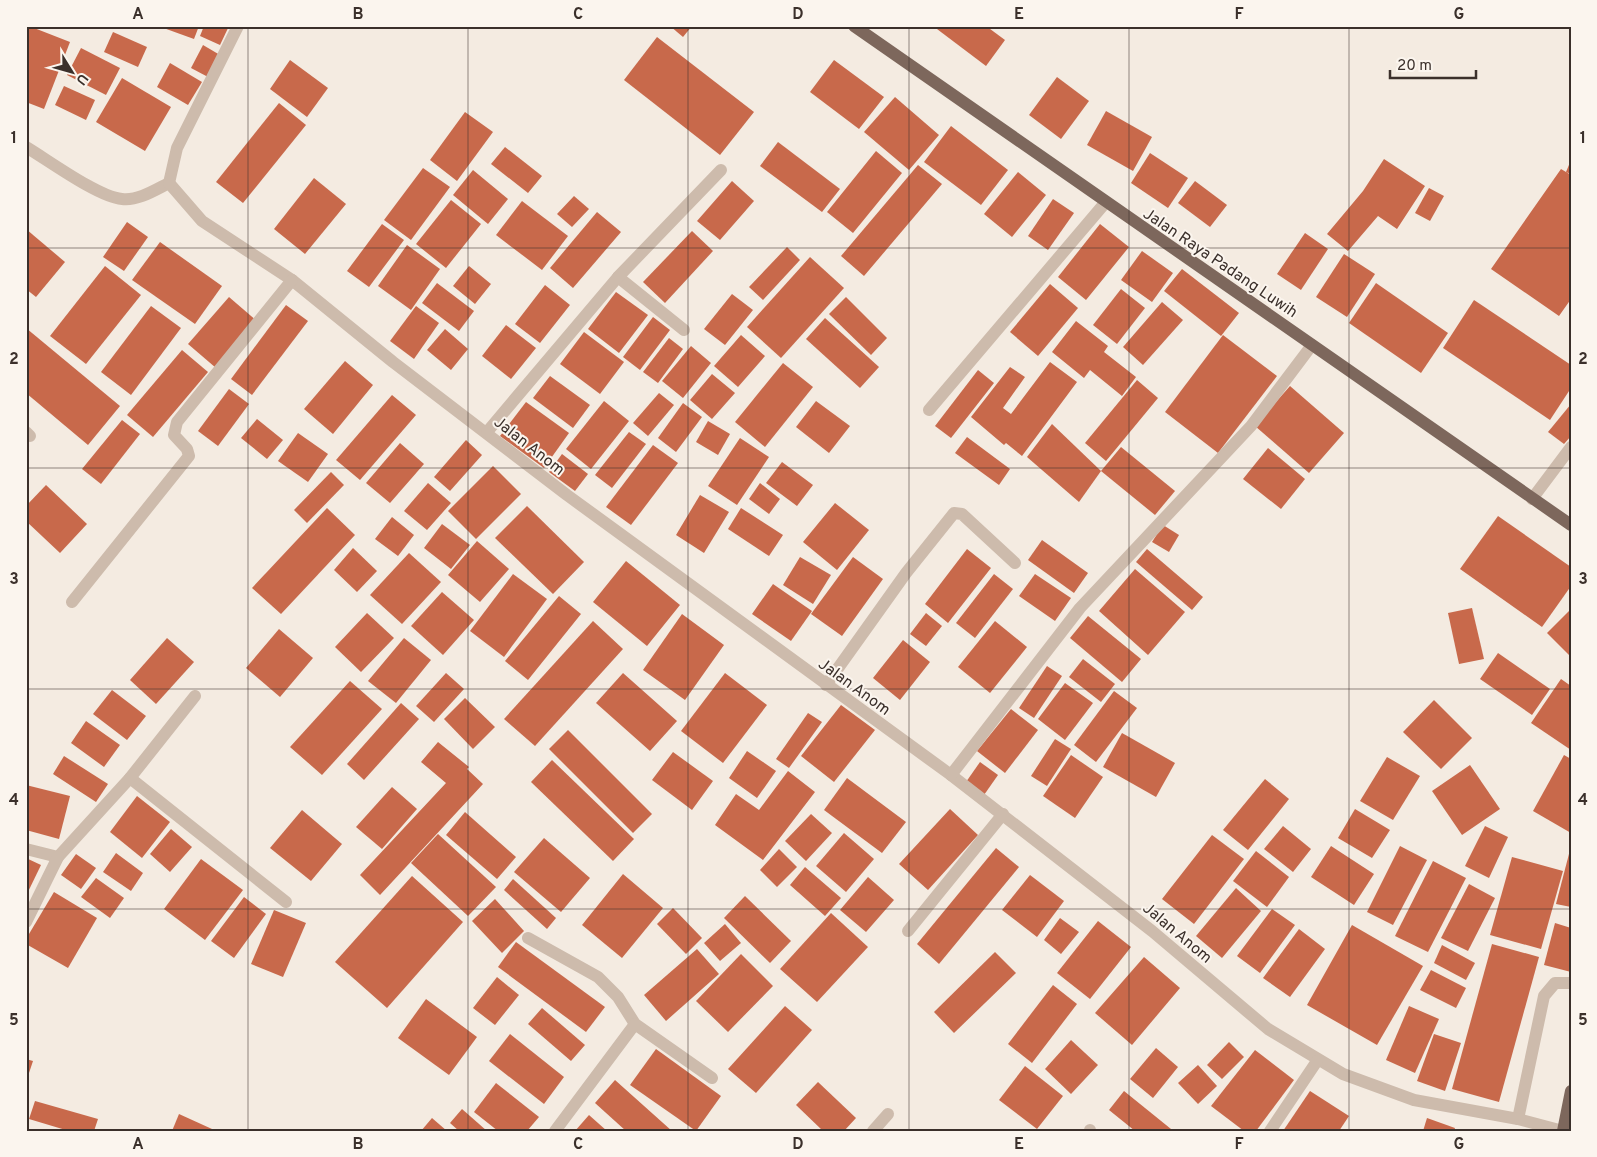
<svg xmlns="http://www.w3.org/2000/svg" width="1597" height="1157" font-family="Overpass,sans-serif">
<rect width="100%" height="100%" fill="#f4ebe1"/>
<g fill="#c8694b">
<polygon points="29,26 70,42 44,109 26,102 26,32"/>
<polygon points="158,26 199,26 194,39"/>
<polygon points="204,26 229,26 220,45 200,36"/>
<polygon points="670,26 692,26 683,37"/>
<polygon points="933,26 986,26 1005,40 986,66"/>
<polygon points="113,32 147,47 138,67 104,52"/>
<polygon points="657,37 754,112 720,155 624,80"/>
<polygon points="203,45 220,55 208,77 191,68"/>
<polygon points="81,48 120,68 106,95 67,75"/>
<polygon points="290,60 328,88 307,117 270,89"/>
<polygon points="834,60 884,97 859,129 810,92"/>
<polygon points="170,63 202,82 188,105 157,87"/>
<polygon points="1057,77 1089,101 1061,139 1029,115"/>
<polygon points="122,78 171,107 145,151 96,122"/>
<polygon points="64,86 95,100 86,120 55,105"/>
<polygon points="895,97 939,135 909,170 864,132"/>
<polygon points="279,103 306,125 243,203 216,182"/>
<polygon points="1106,111 1152,137 1133,171 1087,145"/>
<polygon points="465,112 493,132 457,181 430,160"/>
<polygon points="951,126 1008,170 981,205 924,162"/>
<polygon points="778,142 840,189 822,212 760,166"/>
<polygon points="505,147 542,176 528,193 491,164"/>
<polygon points="876,151 902,173 853,233 827,212"/>
<polygon points="1150,153 1188,178 1168,208 1131,183"/>
<polygon points="1384,159 1425,186 1397,229 1378,216 1348,251 1327,234 1363,191"/>
<polygon points="1571,160 1571,174 1566,172 1571,175 1571,299 1559,316 1491,269 1561,169 1566,172"/>
<polygon points="918,165 942,184 864,276 841,256"/>
<polygon points="423,168 450,187 411,240 384,220"/>
<polygon points="473,170 508,199 488,224 453,195"/>
<polygon points="1018,172 1046,195 1012,237 984,214"/>
<polygon points="314,178 346,204 305,254 274,229"/>
<polygon points="732,181 754,201 720,240 697,221"/>
<polygon points="1195,181 1227,205 1210,227 1178,203"/>
<polygon points="1429,188 1444,196 1430,221 1415,213"/>
<polygon points="574,196 589,209 572,227 557,214"/>
<polygon points="1053,199 1074,213 1048,250 1028,236"/>
<polygon points="451,200 481,224 446,268 416,244"/>
<polygon points="522,201 568,236 542,270 496,235"/>
<polygon points="597,212 621,232 573,288 550,268"/>
<polygon points="127,222 148,237 124,271 103,257"/>
<polygon points="382,224 404,240 369,287 347,271"/>
<polygon points="1100,224 1129,247 1086,300 1058,277"/>
<polygon points="26,229 65,262 36,297 26,289"/>
<polygon points="692,231 713,251 665,303 643,282"/>
<polygon points="1305,233 1328,249 1301,290 1277,274"/>
<polygon points="160,242 222,286 195,324 132,280"/>
<polygon points="407,245 440,269 411,310 378,286"/>
<polygon points="787,247 800,260 763,300 749,287"/>
<polygon points="1142,251 1173,273 1152,302 1121,280"/>
<polygon points="1344,254 1375,274 1347,317 1316,297"/>
<polygon points="810,257 844,288 781,358 747,327"/>
<polygon points="105,266 141,295 86,364 50,336"/>
<polygon points="469,266 491,284 475,304 453,286"/>
<polygon points="1182,269 1239,313 1221,336 1164,291"/>
<polygon points="437,283 474,311 459,331 422,303"/>
<polygon points="1376,283 1448,333 1421,373 1349,323"/>
<polygon points="1050,284 1078,308 1038,356 1010,332"/>
<polygon points="545,285 570,305 540,343 515,324"/>
<polygon points="1121,289 1145,308 1117,344 1093,325"/>
<polygon points="616,292 648,315 619,353 588,329"/>
<polygon points="732,294 753,310 725,345 704,329"/>
<polygon points="229,297 257,321 216,368 188,344"/>
<polygon points="846,297 887,338 871,355 829,314"/>
<polygon points="1474,300 1571,365 1571,388 1550,420 1443,348"/>
<polygon points="1162,302 1183,320 1143,365 1123,347"/>
<polygon points="286,305 308,321 252,395 231,379"/>
<polygon points="151,306 181,328 131,395 101,372"/>
<polygon points="416,306 439,323 414,359 390,341"/>
<polygon points="653,317 670,330 640,370 623,357"/>
<polygon points="825,318 879,367 860,388 806,339"/>
<polygon points="1076,321 1108,346 1104,352 1136,377 1122,396 1090,370 1084,378 1052,352"/>
<polygon points="506,325 536,348 511,379 482,356"/>
<polygon points="26,328 120,406 88,445 26,393"/>
<polygon points="445,329 468,349 451,370 427,350"/>
<polygon points="584,332 624,362 600,394 560,364"/>
<polygon points="741,335 765,356 738,387 714,366"/>
<polygon points="1223,335 1277,376 1218,453 1165,412"/>
<polygon points="669,338 683,349 658,383 643,372"/>
<polygon points="691,346 711,363 683,398 662,381"/>
<polygon points="182,350 208,372 153,437 127,415"/>
<polygon points="345,361 373,385 333,434 304,409"/>
<polygon points="1050,362 1077,382 1022,456 1006,443 1004,445 971,417 1010,367 1025,377 1003,408 1011,414"/>
<polygon points="783,363 813,387 765,447 735,422"/>
<polygon points="978,370 994,383 951,438 935,426"/>
<polygon points="712,374 735,393 712,419 690,400"/>
<polygon points="550,376 590,405 573,428 533,398"/>
<polygon points="1137,380 1158,398 1106,461 1085,443"/>
<polygon points="1290,386 1344,433 1309,473 1255,426"/>
<polygon points="229,389 249,404 218,446 198,431"/>
<polygon points="659,393 674,405 648,436 633,423"/>
<polygon points="392,395 416,415 360,480 336,460"/>
<polygon points="604,401 629,421 591,469 566,449"/>
<polygon points="816,401 850,426 829,453 796,427"/>
<polygon points="526,402 569,433 544,468 500,436"/>
<polygon points="683,403 702,417 676,452 658,438"/>
<polygon points="1571,404 1571,436 1564,444 1548,432"/>
<polygon points="257,419 283,440 267,459 241,438"/>
<polygon points="122,420 140,434 101,484 82,469"/>
<polygon points="708,421 730,434 718,455 696,442"/>
<polygon points="1052,424 1101,471 1079,502 1027,457"/>
<polygon points="629,432 646,444 612,488 595,475"/>
<polygon points="298,433 328,454 308,482 278,461"/>
<polygon points="967,437 1010,469 999,485 955,453"/>
<polygon points="740,438 769,457 737,505 708,486"/>
<polygon points="466,440 482,455 450,491 434,477"/>
<polygon points="400,443 424,464 390,503 366,483"/>
<polygon points="653,445 678,463 631,525 606,507"/>
<polygon points="1121,447 1175,491 1155,515 1101,471"/>
<polygon points="1268,448 1305,479 1281,509 1243,479"/>
<polygon points="562,454 588,474 575,491 549,472"/>
<polygon points="782,462 813,485 797,506 766,483"/>
<polygon points="493,466 521,494 476,539 448,511"/>
<polygon points="331,472 344,485 307,523 294,510"/>
<polygon points="428,483 451,503 427,530 404,511"/>
<polygon points="760,483 780,499 769,514 749,499"/>
<polygon points="46,485 87,524 60,553 26,521 26,506"/>
<polygon points="700,495 729,512 704,553 676,535"/>
<polygon points="835,503 869,530 837,570 803,542"/>
<polygon points="527,506 584,562 553,594 495,538"/>
<polygon points="327,508 355,535 281,614 252,588"/>
<polygon points="741,508 783,535 769,556 728,529"/>
<polygon points="1498,516 1571,567 1571,586 1542,627 1460,569"/>
<polygon points="392,517 414,535 398,556 375,539"/>
<polygon points="442,524 470,545 451,569 424,548"/>
<polygon points="1163,525 1179,535 1169,552 1152,542"/>
<polygon points="1042,540 1088,573 1074,593 1028,560"/>
<polygon points="477,541 509,569 480,602 448,575"/>
<polygon points="353,548 377,571 357,592 334,570"/>
<polygon points="967,549 991,568 948,623 925,604"/>
<polygon points="1147,549 1203,597 1192,610 1136,562"/>
<polygon points="409,553 441,582 402,624 370,595"/>
<polygon points="800,557 831,575 813,604 783,585"/>
<polygon points="853,557 883,579 842,636 811,614"/>
<polygon points="626,561 680,605 647,646 593,602"/>
<polygon points="1135,569 1185,612 1148,655 1099,611"/>
<polygon points="513,574 547,599 504,657 470,631"/>
<polygon points="994,574 1013,589 975,638 956,623"/>
<polygon points="1035,574 1071,598 1055,621 1019,596"/>
<polygon points="773,584 812,611 791,641 752,614"/>
<polygon points="442,592 474,620 443,655 411,626"/>
<polygon points="559,596 581,614 528,680 505,661"/>
<polygon points="1472,608 1484,659 1459,664 1448,613"/>
<polygon points="1571,609 1571,657 1547,633"/>
<polygon points="367,613 394,638 361,672 335,647"/>
<polygon points="926,613 942,626 926,646 910,634"/>
<polygon points="682,614 724,645 685,700 643,670"/>
<polygon points="1088,616 1141,659 1122,682 1070,638"/>
<polygon points="593,621 623,649 535,746 504,719"/>
<polygon points="995,621 1027,647 990,693 958,667"/>
<polygon points="279,629 313,658 280,697 246,668"/>
<polygon points="167,638 194,662 156,704 130,680"/>
<polygon points="404,638 431,660 396,703 368,681"/>
<polygon points="903,640 930,662 900,700 873,678"/>
<polygon points="1498,653 1550,689 1532,715 1480,679"/>
<polygon points="1083,659 1115,684 1101,702 1069,677"/>
<polygon points="1047,666 1062,676 1034,718 1019,708"/>
<polygon points="446,673 464,689 434,722 416,706"/>
<polygon points="623,673 677,721 650,751 596,703"/>
<polygon points="725,673 767,705 723,763 681,731"/>
<polygon points="1561,679 1571,686 1571,750 1531,723"/>
<polygon points="350,681 382,709 322,775 290,747"/>
<polygon points="1065,683 1093,703 1065,740 1038,719"/>
<polygon points="112,690 146,716 127,740 93,714"/>
<polygon points="1114,691 1137,708 1096,762 1074,745"/>
<polygon points="465,698 495,727 473,749 444,719"/>
<polygon points="1434,700 1472,738 1441,769 1403,732"/>
<polygon points="401,703 419,719 364,780 347,764"/>
<polygon points="841,705 875,730 834,782 801,756"/>
<polygon points="1011,709 1038,730 1005,773 977,751"/>
<polygon points="808,713 822,722 789,768 776,759"/>
<polygon points="86,721 120,745 104,767 71,743"/>
<polygon points="568,730 652,814 633,833 549,749"/>
<polygon points="1122,733 1175,763 1156,797 1103,767"/>
<polygon points="1055,739 1071,749 1047,786 1031,776"/>
<polygon points="438,742 469,767 467,769 483,784 380,895 360,875 446,783 421,762"/>
<polygon points="747,751 776,771 757,798 729,778"/>
<polygon points="673,752 713,781 692,810 652,780"/>
<polygon points="1071,755 1103,777 1075,818 1043,796"/>
<polygon points="1564,755 1571,759 1571,833 1533,811"/>
<polygon points="64,756 108,784 96,802 53,774"/>
<polygon points="1387,757 1420,776 1393,820 1360,801"/>
<polygon points="552,760 634,839 613,861 531,782"/>
<polygon points="980,762 998,775 984,795 966,782"/>
<polygon points="1470,765 1500,809 1462,835 1432,791"/>
<polygon points="788,771 815,792 763,860 715,825 736,794 759,810"/>
<polygon points="847,778 906,822 882,853 824,810"/>
<polygon points="1265,779 1289,799 1248,850 1223,830"/>
<polygon points="26,785 70,796 59,839 26,830"/>
<polygon points="392,787 417,809 382,849 356,827"/>
<polygon points="137,796 170,822 142,858 110,832"/>
<polygon points="950,809 978,835 928,890 899,864"/>
<polygon points="1355,809 1390,830 1372,858 1338,838"/>
<polygon points="302,810 342,844 311,881 270,848"/>
<polygon points="465,812 516,857 497,879 446,835"/>
<polygon points="811,814 832,833 806,861 785,841"/>
<polygon points="1283,826 1311,849 1293,872 1264,849"/>
<polygon points="1485,826 1508,837 1489,878 1465,866"/>
<polygon points="171,829 192,847 170,872 150,854"/>
<polygon points="844,833 874,859 846,892 816,866"/>
<polygon points="438,834 496,887 468,916 411,863"/>
<polygon points="1212,835 1244,859 1194,924 1162,899"/>
<polygon points="544,838 590,878 561,912 514,872"/>
<polygon points="1331,846 1374,874 1354,905 1311,877"/>
<polygon points="1400,846 1427,860 1393,925 1367,912"/>
<polygon points="996,848 1019,867 939,964 917,944"/>
<polygon points="779,849 797,867 777,887 760,870"/>
<polygon points="1570,850 1571,850 1571,907 1556,904"/>
<polygon points="1256,851 1289,877 1267,907 1233,881"/>
<polygon points="116,853 143,873 131,891 103,872"/>
<polygon points="76,854 96,868 81,889 61,875"/>
<polygon points="1512,857 1563,871 1541,949 1490,935"/>
<polygon points="26,858 41,865 26,896"/>
<polygon points="201,859 243,890 205,940 164,909"/>
<polygon points="1433,861 1466,878 1428,952 1395,936"/>
<polygon points="805,867 841,898 825,916 790,885"/>
<polygon points="623,874 663,908 622,958 582,925"/>
<polygon points="1030,875 1064,901 1037,937 1002,910"/>
<polygon points="412,876 463,922 387,1008 335,962"/>
<polygon points="868,877 894,900 866,932 840,910"/>
<polygon points="96,878 124,898 110,918 81,897"/>
<polygon points="513,879 556,918 547,929 504,890"/>
<polygon points="1469,884 1495,898 1468,951 1441,938"/>
<polygon points="1236,888 1261,911 1222,958 1196,936"/>
<polygon points="54,892 97,918 68,968 26,944 26,939"/>
<polygon points="745,896 791,941 770,963 724,918"/>
<polygon points="244,897 266,914 234,958 211,941"/>
<polygon points="495,899 524,931 502,953 472,921"/>
<polygon points="673,908 702,938 686,954 657,924"/>
<polygon points="1272,909 1295,925 1260,973 1237,956"/>
<polygon points="274,910 306,923 283,977 251,964"/>
<polygon points="831,913 868,947 817,1002 780,969"/>
<polygon points="1060,918 1079,932 1061,954 1044,940"/>
<polygon points="1098,921 1131,947 1090,999 1057,973"/>
<polygon points="1555,923 1571,928 1571,972 1544,965"/>
<polygon points="725,924 741,943 720,961 704,943"/>
<polygon points="1352,925 1423,966 1377,1045 1307,1005"/>
<polygon points="1299,929 1325,949 1290,997 1263,978"/>
<polygon points="516,942 605,1007 586,1032 498,967"/>
<polygon points="1492,944 1539,957 1499,1102 1452,1089"/>
<polygon points="1442,945 1475,963 1466,980 1434,963"/>
<polygon points="697,949 719,974 666,1021 644,995"/>
<polygon points="995,952 1016,973 954,1033 934,1012"/>
<polygon points="741,954 773,986 728,1032 696,1001"/>
<polygon points="1144,957 1180,988 1132,1045 1095,1013"/>
<polygon points="1431,970 1466,988 1456,1008 1420,990"/>
<polygon points="497,977 519,995 495,1025 473,1008"/>
<polygon points="1053,985 1077,1004 1032,1063 1008,1044"/>
<polygon points="426,999 477,1037 449,1075 398,1038"/>
<polygon points="785,1006 812,1030 756,1093 728,1069"/>
<polygon points="1409,1006 1439,1019 1415,1073 1386,1060"/>
<polygon points="542,1008 585,1045 571,1061 528,1024"/>
<polygon points="510,1034 564,1077 544,1104 489,1061"/>
<polygon points="1434,1034 1461,1043 1445,1091 1417,1081"/>
<polygon points="1071,1040 1098,1065 1071,1094 1045,1069"/>
<polygon points="1229,1042 1244,1057 1222,1079 1207,1065"/>
<polygon points="1156,1048 1178,1067 1153,1098 1130,1079"/>
<polygon points="656,1049 721,1096 696,1131 630,1085"/>
<polygon points="1255,1050 1294,1080 1256,1131 1244,1131 1211,1106"/>
<polygon points="26,1059 33,1061 27,1079 26,1079"/>
<polygon points="1198,1065 1217,1086 1198,1104 1178,1083"/>
<polygon points="1025,1066 1063,1096 1037,1129 999,1100"/>
<polygon points="615,1080 672,1131 626,1131 595,1103"/>
<polygon points="818,1082 856,1118 844,1131 823,1131 796,1105"/>
<polygon points="496,1083 539,1117 527,1131 498,1131 474,1112"/>
<polygon points="1124,1091 1171,1129 1170,1131 1135,1131 1109,1110"/>
<polygon points="1310,1091 1349,1116 1339,1131 1283,1131"/>
<polygon points="35,1101 98,1119 94,1131 69,1131 29,1119"/>
<polygon points="462,1109 487,1131 459,1131 450,1123"/>
<polygon points="179,1114 212,1129 212,1131 172,1131"/>
<polygon points="589,1115 607,1131 575,1131"/>
<polygon points="432,1118 447,1131 421,1131"/>
<polygon points="1427,1118 1455,1128 1454,1131 1423,1131"/>
</g>
<g fill="none" stroke-linecap="round" stroke-linejoin="round">
<g stroke="#cdbbac" stroke-width="12">
<polyline points="1532,499 1571,447"/>
<polyline points="1518,1119 1544,996 1555,983 1571,983"/>
</g>
<g stroke="#cdbbac" stroke-width="12">
<path d="M26,147c22,13 72,50 96,52 16,2 33,-9 47,-16"/>
<polyline points="169,183 202,221 292,280 393,362 567,495 951,775 1152,931 1268,1029 1343,1074 1414,1100 1518,1119 1563,1131"/>
<polyline points="169,183 177,148 238,26"/>
<polyline points="618,277 684,330"/>
<polyline points="929,410 1105,203"/>
<polyline points="26,432 30,436"/>
<polyline points="487,432 618,277 721,170"/>
<polyline points="72,602 189,456 187,449 174,435 177,422 292,280"/>
<polyline points="826,685 906,573 954,513 962,514 1015,563"/>
<polyline points="951,775 1080,608 1251,426 1312,345"/>
<polyline points="130,778 286,902"/>
<polyline points="26,849 58,857 130,778 195,696"/>
<polyline points="26,922 58,857"/>
<polyline points="908,931 1003,814"/>
<polyline points="528,938 598,977 618,997 635,1024 712,1078"/>
<polyline points="555,1131 635,1024"/>
<polyline points="873,1131 888,1114"/>
<polyline points="1090,1131 1090,1130"/>
<polyline points="1270,1131 1317,1061"/>
</g>
<g stroke="#7d675c" stroke-width="12">
<polyline points="854,26 1571,525"/>
<polyline points="1563,1131 1571,1091"/>
</g>
</g>
<path fill="none" stroke="#3b302b" stroke-width="1" stroke-opacity="0.55" d="M248,26v1105M468,26v1105M688,26v1105M909,26v1105M1129,26v1105M1349,26v1105M26,248h1545M26,468h1545M26,689h1545M26,909h1545"/>
<g text-anchor="middle" stroke-width="4" stroke-linejoin="round" paint-order="stroke">
<g font-size="16" fill="#3b302b" stroke="#fbf5ee">
<text transform="translate(1221 262) rotate(34)" y="6">Jalan Raya Padang Luwih</text>
<text transform="translate(530 445) rotate(38)" y="6">Jalan Anom</text>
<text transform="translate(855 686) rotate(36)" y="6">Jalan Anom</text>
<text transform="translate(1178 932) rotate(40)" y="6">Jalan Anom</text>
</g>
</g>
<rect width="1597" height="1157" fill="none" stroke="#fbf5ee" stroke-width="55"/>
<g transform="translate(72 72) rotate(127)" stroke="#fbf5ee" stroke-width="4" paint-order="stroke">
<path d="M0-4L9 19L0 12L-9 19Z" fill="#3b302b"/>
<text y="-8" font-size="14" font-weight="bold" text-anchor="middle" fill="#3b302b">U</text>
</g>
<path d="M1390 70v8h86v-8" fill="none" stroke="#3b302b" stroke-width="2.5"/>
<text x="1397" y="70" font-size="15" fill="#3b302b" stroke="#fbf5ee" stroke-width="4" paint-order="stroke">20 m</text>
<rect x="28" y="28" width="1542" height="1102" fill="none" stroke="#3b302b" stroke-width="2"/>
<g font-size="16" text-anchor="middle" font-weight="bold" fill="#3b302b">
<text x="138" y="19">A</text>
<text x="358" y="19">B</text>
<text x="578" y="19">C</text>
<text x="798" y="19">D</text>
<text x="1019" y="19">E</text>
<text x="1239" y="19">F</text>
<text x="1459" y="19">G</text>
<text x="14" y="143">1</text>
<text x="1583" y="143">1</text>
<text x="14" y="364">2</text>
<text x="1583" y="364">2</text>
<text x="14" y="584">3</text>
<text x="1583" y="584">3</text>
<text x="14" y="805">4</text>
<text x="1583" y="805">4</text>
<text x="14" y="1025">5</text>
<text x="1583" y="1025">5</text>
<text x="138" y="1149">A</text>
<text x="358" y="1149">B</text>
<text x="578" y="1149">C</text>
<text x="798" y="1149">D</text>
<text x="1019" y="1149">E</text>
<text x="1239" y="1149">F</text>
<text x="1459" y="1149">G</text>
</g>
</svg>
